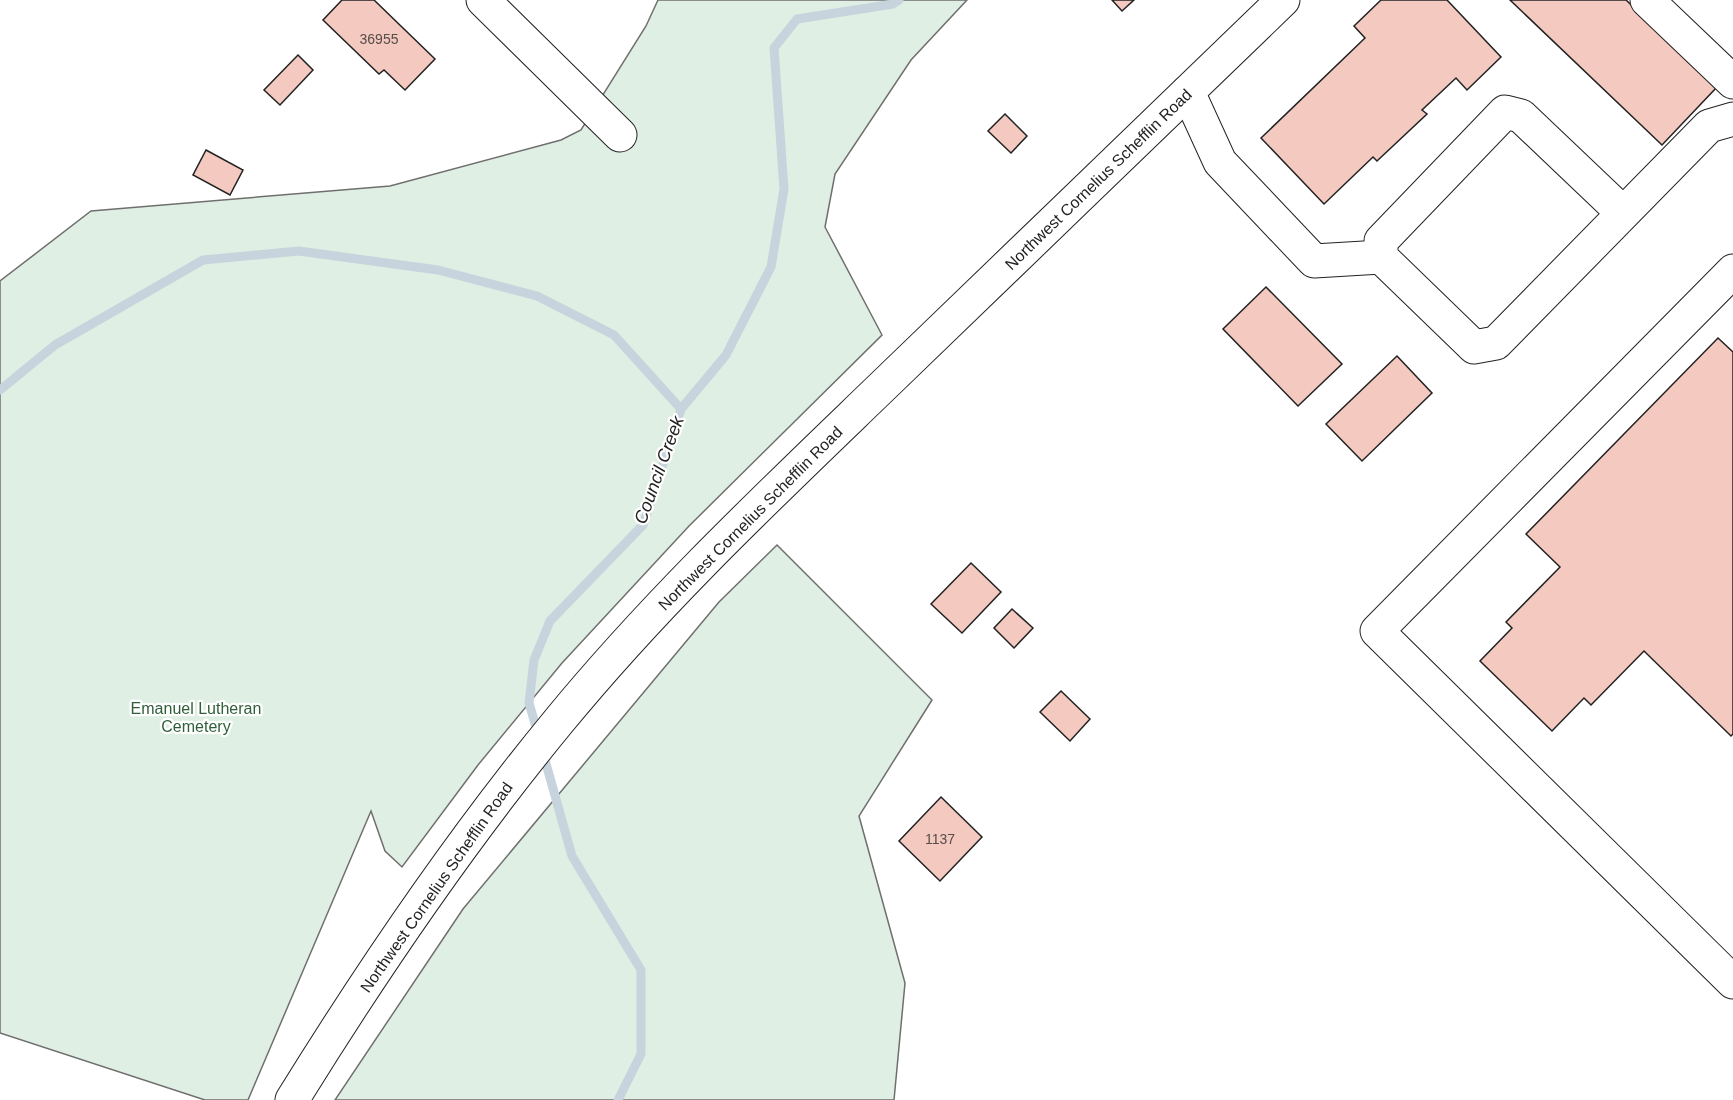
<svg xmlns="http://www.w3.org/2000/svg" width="1733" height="1100" font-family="Helvetica,sans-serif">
<rect width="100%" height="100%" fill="#fff"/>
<g fill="#e0efe3" stroke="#6f6f6f" stroke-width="1.5">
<polygon points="658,0 967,0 911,60 835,174 825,227 882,335 689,526 562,663 478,765 402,867 385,851 371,811 248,1100 205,1100 0,1033 0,281 91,211 390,186 561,140 581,130 646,26"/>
<polygon points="777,545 932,700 859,816 905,983 894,1100 335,1100 463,909 719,602"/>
</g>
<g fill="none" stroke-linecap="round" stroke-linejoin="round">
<g stroke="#c7d3dd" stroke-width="9">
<polyline points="0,390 55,345 203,260 299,251 438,270 537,296 614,335 681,409"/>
<polyline points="538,734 529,703 534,660 550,621 643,525 681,409 726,355 771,267 784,189 774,48 797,19 893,4 899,0"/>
<polyline points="543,753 572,856 641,970 641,1054 618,1100"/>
</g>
</g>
<g fill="#f3c9c0" stroke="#222" stroke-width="1.5">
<polygon points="342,0 374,0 435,59 405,90 384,70 379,74 323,20"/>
<polygon points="1112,0 1134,0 1122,11"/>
<polygon points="1381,0 1447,0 1501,57 1467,90 1456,78 1422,110 1427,114 1377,161 1373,157 1324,204 1261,138 1365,38 1354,26"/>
<polygon points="1510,0 1626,0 1717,87 1662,145"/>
<polygon points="298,55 313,70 280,105 264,90"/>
<polygon points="1005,114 1027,136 1011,153 988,131"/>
<polygon points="206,150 243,170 230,195 193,175"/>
<polygon points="1266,287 1342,364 1298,406 1223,329"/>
<polygon points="1718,338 1733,352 1733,734 1731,736 1644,651 1591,705 1584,698 1552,731 1480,661 1512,628 1506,622 1560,567 1526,534"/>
<polygon points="1397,356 1432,393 1362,461 1326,424"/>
<polygon points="971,563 1001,592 962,633 931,604"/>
<polygon points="1012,609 1033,628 1014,648 994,628"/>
<polygon points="1061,691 1090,719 1070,741 1040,712"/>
<polygon points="941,797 982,837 940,881 899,841"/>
</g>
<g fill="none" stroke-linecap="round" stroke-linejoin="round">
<g stroke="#222" stroke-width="35">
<g id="minor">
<polyline points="483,0 620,135"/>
<polyline points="1647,0 1733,82"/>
<polyline points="1188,92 1220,162 1314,261 1381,257"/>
<polyline points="1623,213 1521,116 1505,112 1381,241 1381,257 1474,347 1496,343 1709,126 1733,119"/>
<polyline points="1733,271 1377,631 1733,982"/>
</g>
</g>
<g stroke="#222" stroke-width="35">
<path id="major" d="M292,1100c81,-131 168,-259 266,-378 100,-122 214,-229 327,-338 133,-128 265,-256 398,-384"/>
</g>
<use href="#minor" stroke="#fff" stroke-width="33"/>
<use href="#major" stroke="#fff" stroke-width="33"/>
</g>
<g text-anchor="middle" stroke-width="4.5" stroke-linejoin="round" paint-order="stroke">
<g font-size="14" fill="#564c4a">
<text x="379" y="44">36955</text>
<text x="940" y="844">1137</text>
</g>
<g font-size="16" fill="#222" stroke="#fff">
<text transform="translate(1098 179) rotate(-44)" y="6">Northwest Cornelius Schefflin Road</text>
<text transform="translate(750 518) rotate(-45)" y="6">Northwest Cornelius Schefflin Road</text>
<text transform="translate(436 887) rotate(-55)" y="6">Northwest Cornelius Schefflin Road</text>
</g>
<g font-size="16" fill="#2f5e38" stroke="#fff">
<text x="196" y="714">Emanuel Lutheran<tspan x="196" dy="18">Cemetery</tspan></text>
</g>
<g font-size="18" font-style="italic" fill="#222" stroke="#fff">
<text transform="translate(659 470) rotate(-70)" y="6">Council Creek</text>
</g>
</g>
</svg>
